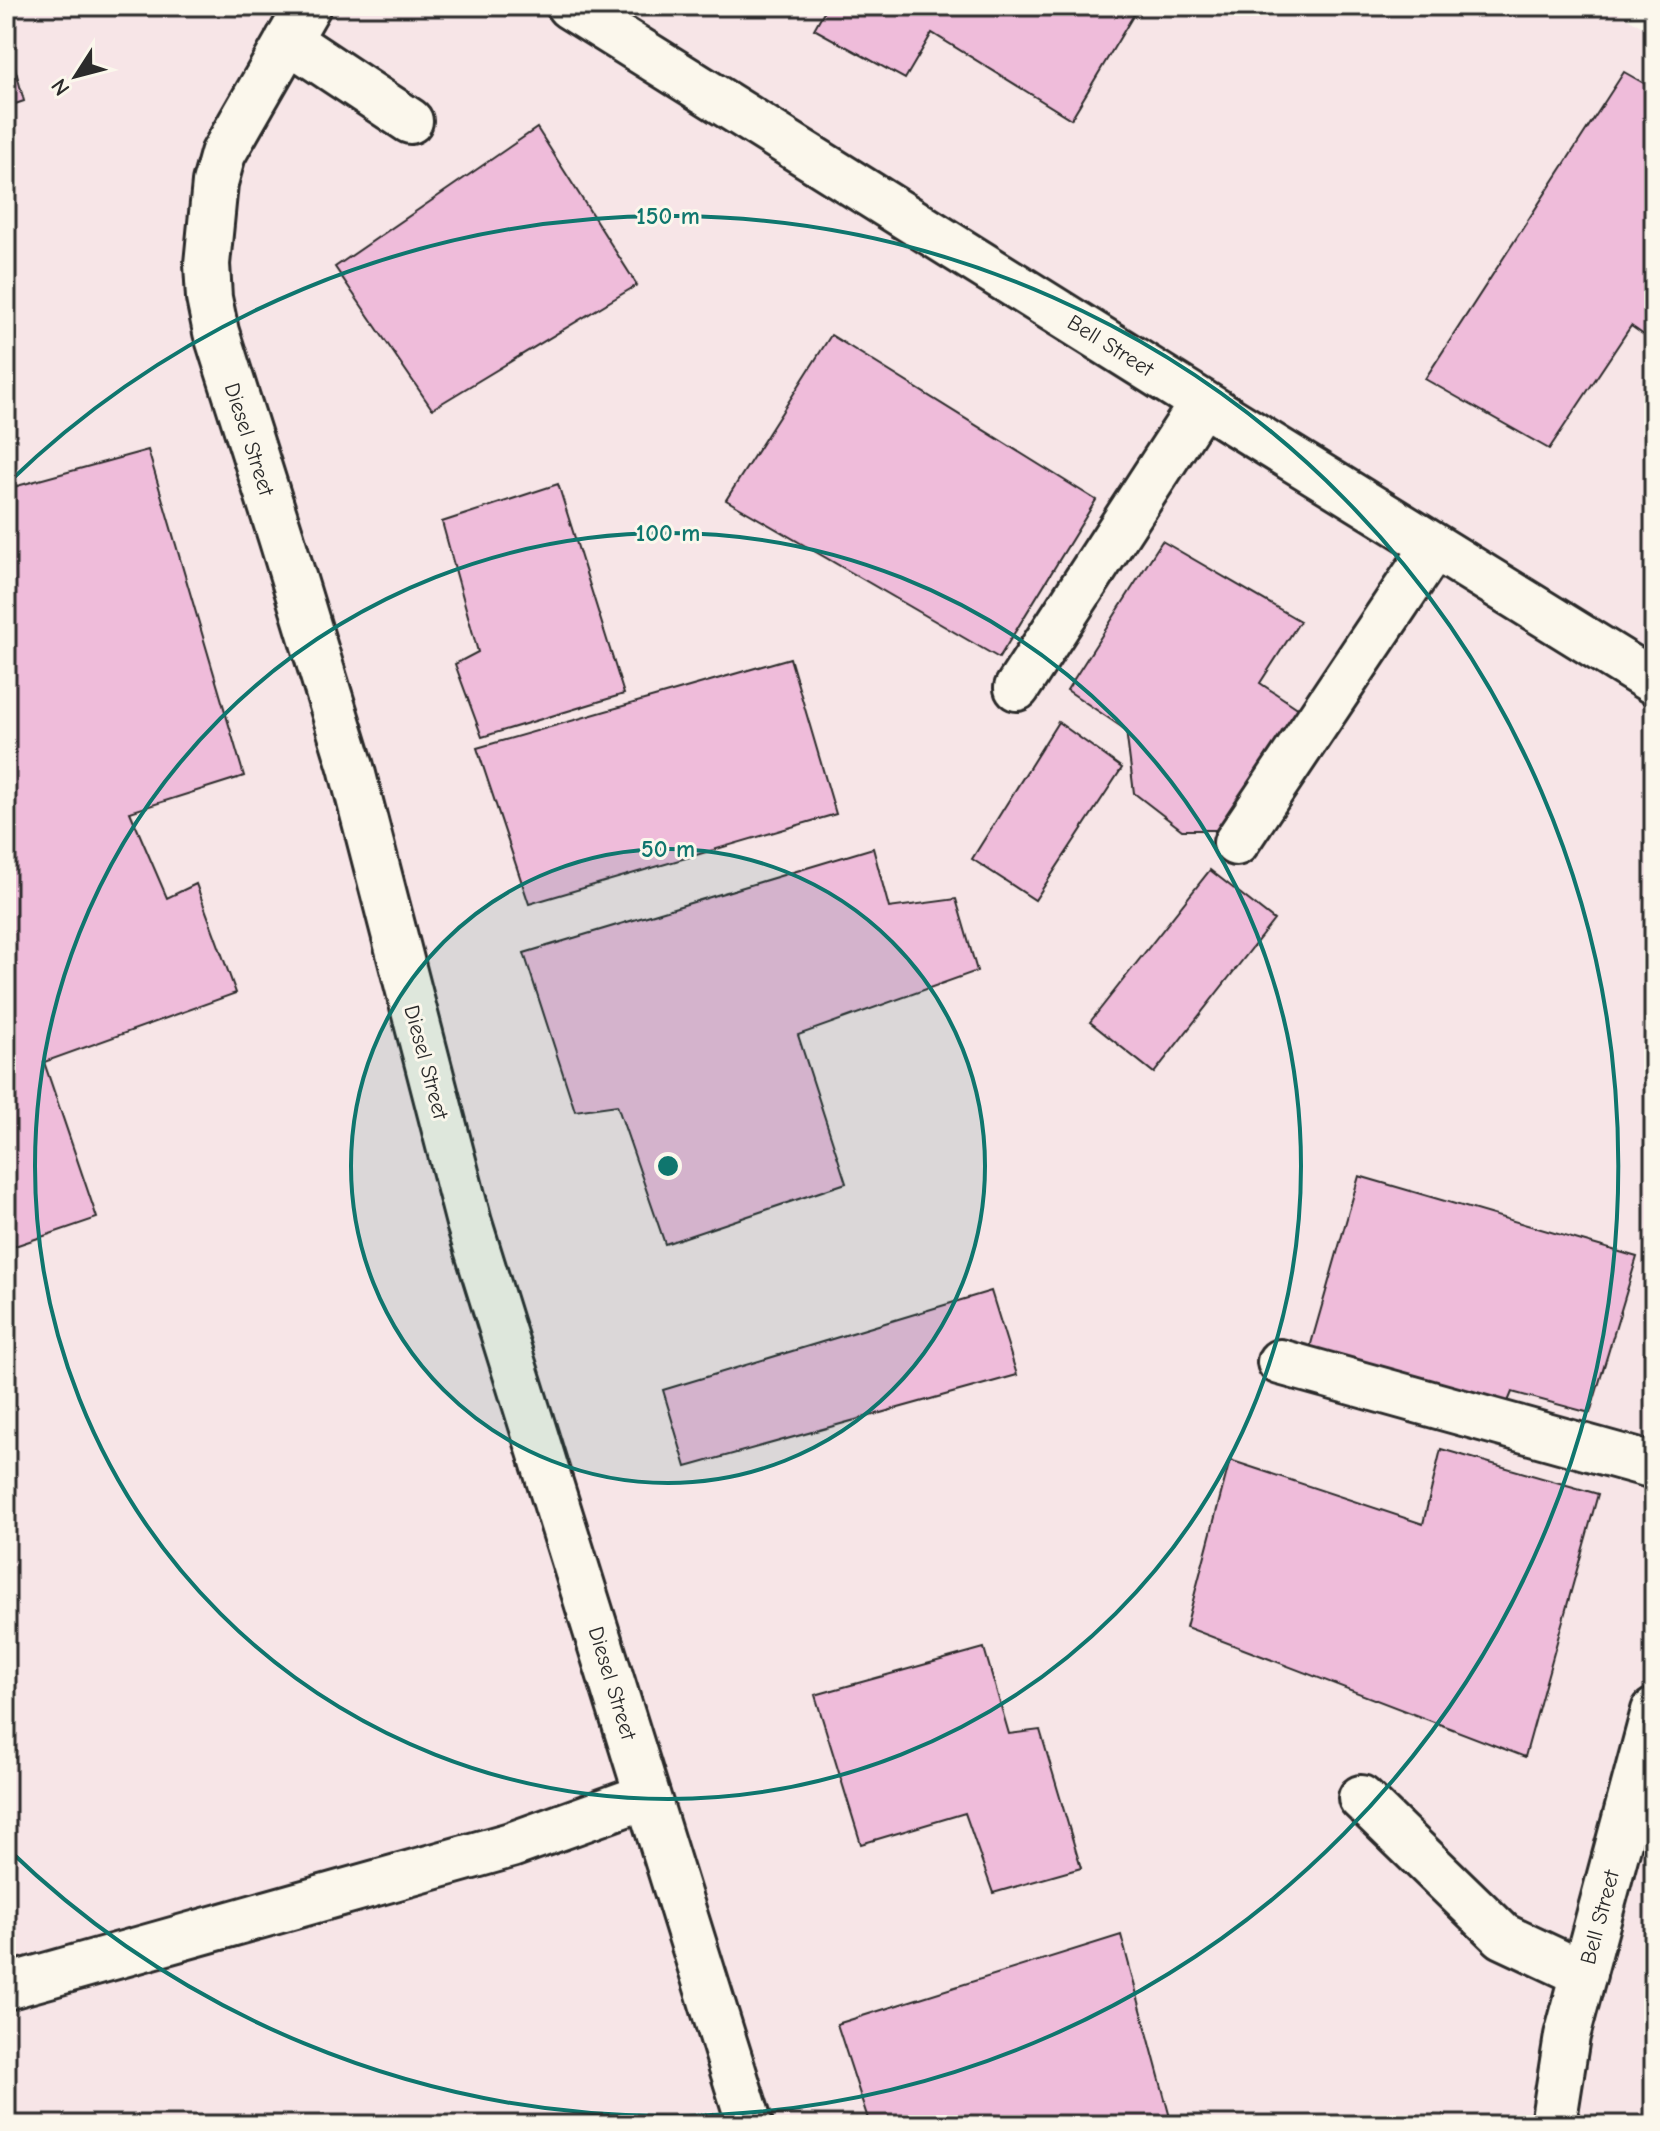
<svg xmlns="http://www.w3.org/2000/svg" width="1660" height="2131" font-family="'Comic Neue',sans-serif">
<rect width="100%" height="100%" fill="#fbf7ec"/>
<filter id="ink" filterUnits="userSpaceOnUse"><feTurbulence type="fractalNoise" baseFrequency=".0125" numOctaves="2"/><feDisplacementMap in="SourceGraphic" scale="16" xChannelSelector="R" yChannelSelector="G"/><feConvolveMatrix kernelMatrix="1 2 1 2 8 2 1 2 1" color-interpolation-filters="sRGB"/></filter>
<g filter="url(#ink)">
<polygon fill="#f7e5e7" points="6,6 1608,6 1654,34 1654,2125 6,2125"/>
<g fill="#efbcda" stroke="#2b2b2b" stroke-width="2">
<polygon points="827,6 1139,6 1071,119 932,33 905,79 814,29"/>
<polygon points="6,34 24,101 6,107"/>
<polygon points="1624,72 1654,89 1654,342 1631,326 1549,449 1425,379"/>
<polygon points="537,128 637,285 432,409 335,267"/>
<polygon points="831,335 1096,500 999,658 726,500"/>
<polygon points="148,450 244,776 130,812 167,898 196,884 236,993 44,1062 97,1218 6,1249 6,489"/>
<polygon points="558,484 624,694 482,737 455,664 478,652 442,522"/>
<polygon points="1162,541 1300,621 1260,683 1305,713 1226,830 1182,830 1134,793 1126,730 1067,690"/>
<polygon points="790,658 836,814 529,904 477,748"/>
<polygon points="1058,722 1122,768 1035,900 972,859"/>
<polygon points="873,848 889,908 956,899 977,971 798,1035 846,1183 665,1244 617,1105 575,1111 524,953"/>
<polygon points="1210,870 1274,920 1154,1073 1090,1022"/>
<polygon points="1359,1176 1637,1257 1590,1413 1512,1392 1503,1414 1307,1358"/>
<polygon points="991,1291 1017,1375 686,1467 663,1390"/>
<polygon points="1441,1449 1598,1494 1525,1757 1186,1627 1230,1460 1423,1524"/>
<polygon points="984,1648 1009,1734 1040,1730 1081,1868 993,1893 965,1813 861,1844 815,1695"/>
<polygon points="1121,1935 1172,2125 870,2125 837,2024"/>
</g>
<g fill="none" stroke-linecap="round" stroke-linejoin="round">
<g stroke="#2b2b2b" stroke-width="50">
<g id="minor">
<polyline points="308,6 223,154 215,183 207,264 209,298 216,332 281,537 351,767 469,1223 750,2125"/>
<path d="M569,6c360,227 722,453 1085,676"/>
<polyline points="288,40 410,121"/>
<polyline points="1017,688 1202,403"/>
<polyline points="1236,843 1434,547"/>
<polyline points="1280,1362 1654,1466"/>
<polyline points="1361,1798 1503,1936 1584,1974"/>
<polyline points="6,1987 511,1845 647,1796"/>
<polyline points="1553,2125 1567,2036 1654,1711"/>
</g>
</g>
<use href="#minor" stroke="#fbf7ec" stroke-width="44"/>
</g>
</g>
<circle cx="668" cy="1166" r="317" fill="#0f766e" fill-opacity=".12"/>
<g fill="none" stroke="#0f766e" stroke-width="4">
<circle cx="668" cy="1166" r="317"/>
<circle cx="668" cy="1166" r="633"/>
<path d="M8 483A950 950 0 1 1 8 1849"/>
</g>
<g text-anchor="middle" stroke-width="6" stroke-linejoin="round" paint-order="stroke">
<g font-size="22" fill="#2b2b2b" stroke="#fbf7ec">
<text transform="translate(1111 345) rotate(32)" y="8">Bell Street</text>
<text transform="translate(250 439) rotate(72)" y="8">Diesel Street</text>
<text transform="translate(427 1062) rotate(75)" y="8">Diesel Street</text>
<text transform="translate(613 1683) rotate(73)" y="8">Diesel Street</text>
<text transform="translate(1599 1917) rotate(-75)" y="8">Bell Street</text>
</g>
</g>
<circle cx="668" cy="1166" r="12" fill="#0f766e" stroke="#fbf7ec" stroke-width="4"/>
<g font-size="24" text-anchor="middle" font-weight="bold" fill="#0f766e" stroke="#fbf7ec" stroke-width="6" stroke-linejoin="round" paint-order="stroke">
<text x="668" y="224">150 m</text>
<text x="668" y="541">100 m</text>
<text x="668" y="857">50 m</text>
</g>
<rect width="1660" height="2131" fill="none" stroke="#fbf7ec" stroke-width="32"/>
<rect x="16" y="16" width="1628" height="2099" fill="none" stroke="#2b2b2b" stroke-width="3" filter="url(#ink)"/>
<g transform="translate(76 76) rotate(234)" stroke="#fbf7ec" stroke-width="6" paint-order="stroke">
<path d="M0-6L14 30L0 20L-14 30Z" fill="#2b2b2b"/>
<text y="-12" font-size="22" font-weight="bold" text-anchor="middle" fill="#2b2b2b">N</text>
</g>
</svg>
